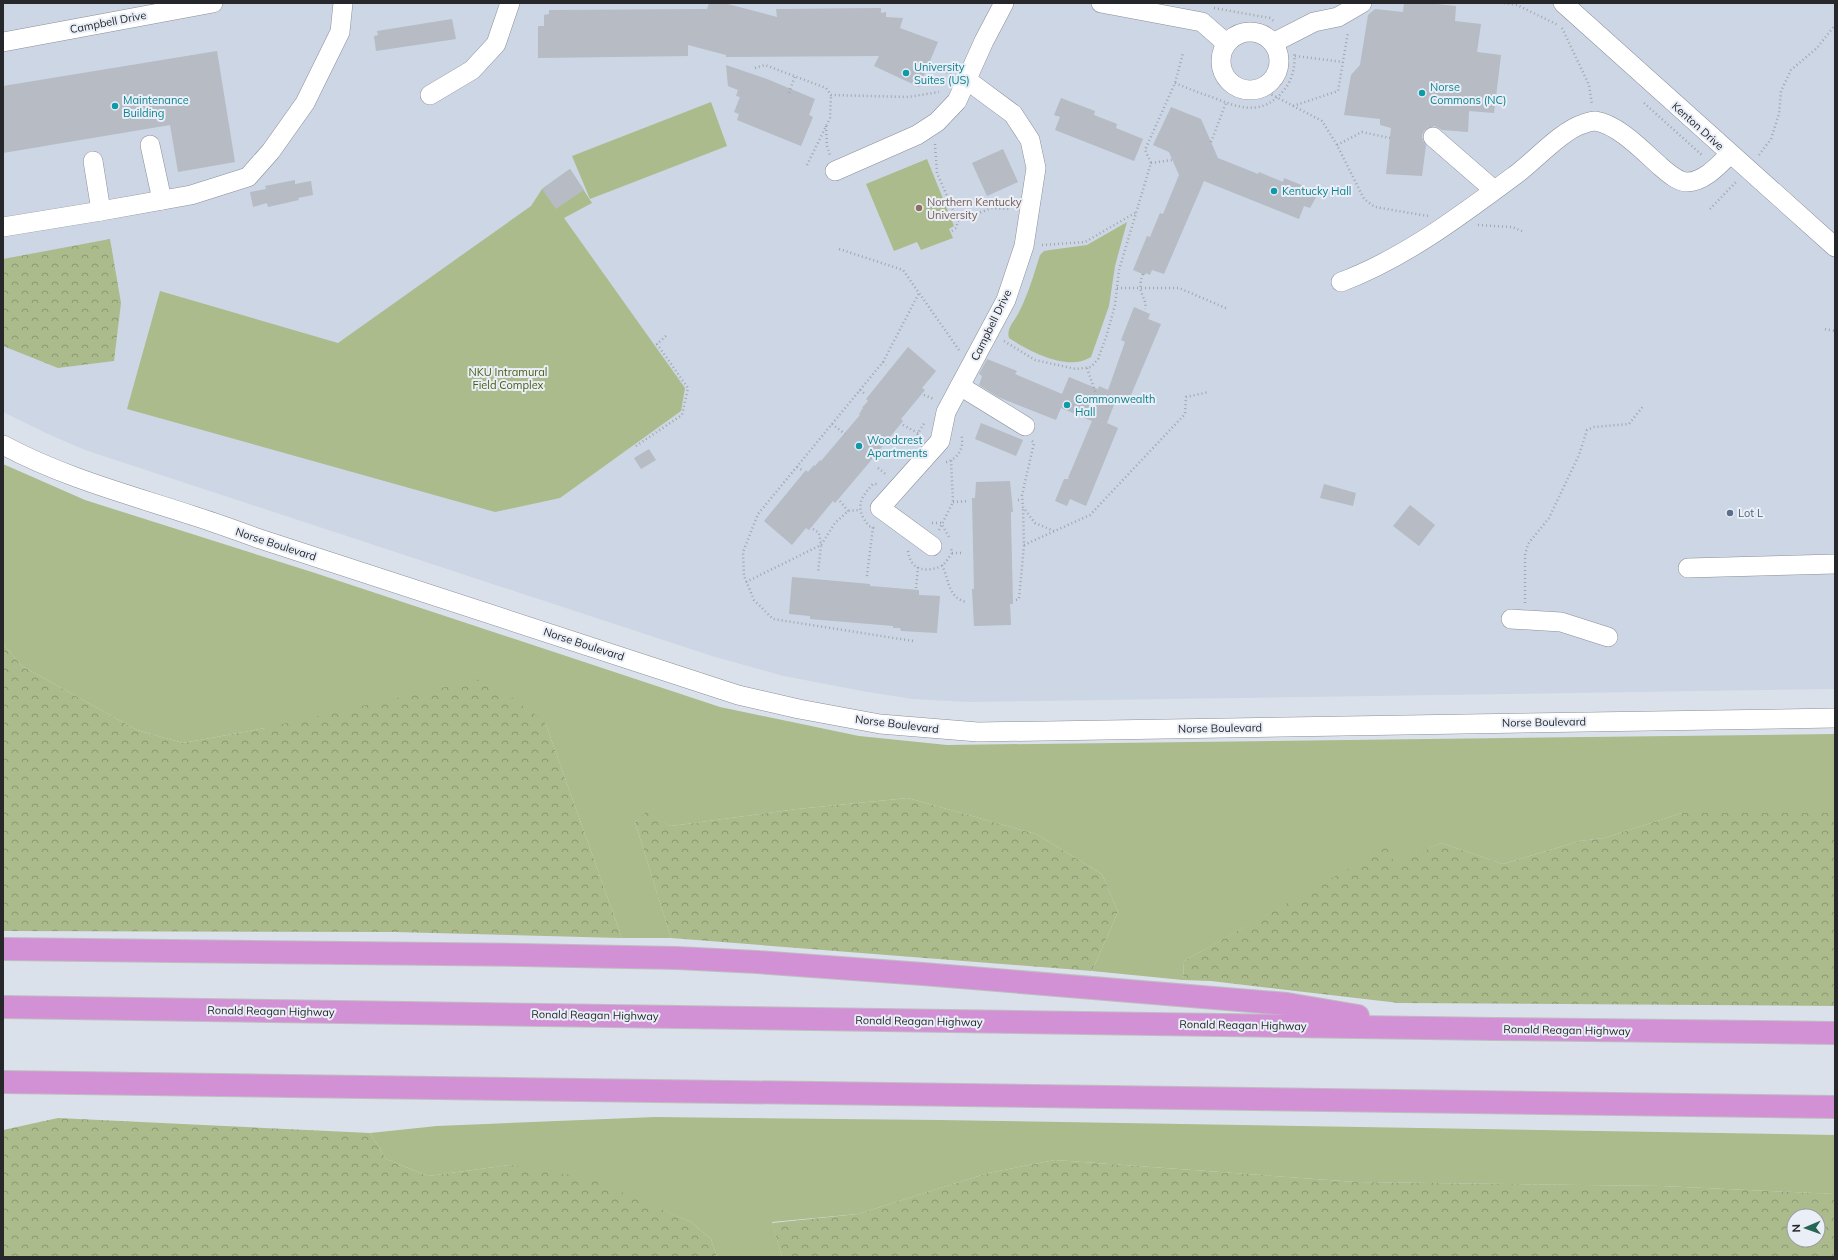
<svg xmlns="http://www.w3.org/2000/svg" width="1838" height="1260" font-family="Mulish,sans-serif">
<defs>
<pattern id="forest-crowns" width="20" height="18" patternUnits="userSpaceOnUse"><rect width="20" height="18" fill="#abbb8b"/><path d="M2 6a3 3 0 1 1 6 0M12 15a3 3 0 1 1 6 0" fill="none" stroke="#8b9872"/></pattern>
</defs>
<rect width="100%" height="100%" fill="#dbe1ea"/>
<polygon fill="#ccd6e5" points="3,3 1835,3 1835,689 969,702 912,699 862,691 784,676 712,656 85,450 48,434 3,412"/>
<g fill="#abbb8b">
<polygon points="711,102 727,146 590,199 572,156"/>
<polygon points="927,159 954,226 949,229 953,238 921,250 917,242 894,251 866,184"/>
<polygon points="570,169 592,203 564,218 685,388 681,411 560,498 495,512 127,409 160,291 338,343 531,206 542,189"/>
<path d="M1127,222l-12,44 -6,40 -18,51c-23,15 -62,-6 -82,-19 -3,-10 6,-17 10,-26 9,-17 15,-38 21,-57l4,-4 6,-1 37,-5z"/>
<polygon points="3,464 85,500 315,573 720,707 859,736 947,745 1835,734 1835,813 1682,813 1604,838 1580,841 1503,864 1441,843 1395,865 1387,848 1184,961 1183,980 1092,971 1118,912 1102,874 1036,834 908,798 797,809 671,826 646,813 635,822 671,938 622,938 545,722 265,728 183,743 137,730 22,666 3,644"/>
<polygon points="655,1117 939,1120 1835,1135 1835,1194 1662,1186 1356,1182 1055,1160 988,1173 858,1214 772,1222 782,1257 717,1257 711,1239 691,1222 648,1204 509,1165 428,1176 386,1159 370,1133 437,1126"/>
</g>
<g fill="url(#forest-crowns)" fill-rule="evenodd">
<polygon points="110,239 121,303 114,361 58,368 3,346 3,259"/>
<polygon points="3,644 22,666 137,730 183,743 265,728 485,678 545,722 622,938 394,932 3,931"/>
<polygon points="908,798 1036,834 1102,874 1118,912 1092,971 671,938 635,822 646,812 671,826 797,809"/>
<polygon points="1682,813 1835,813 1835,1006 1399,1003 1211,981 1183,980 1184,961 1387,847 1395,864 1441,843 1503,864 1580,841 1604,838"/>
<polygon points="58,1118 370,1133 386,1159 428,1176 509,1165 589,1178 691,1222 711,1239 717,1257 3,1257 3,1130"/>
<path d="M1055,1160l301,22 306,4 173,8v63h-1053l-10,-34 86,-9 130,-41zM1794,1216h24v24h-24z"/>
</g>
<g fill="#b6bbc4">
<polygon points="709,3 724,3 777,17 776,9 881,8 881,13 886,12 886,17 903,18 900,28 938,42 919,87 874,66 879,56 726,57 726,55 688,45 688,56 538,58 538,26 544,26 544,15 549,14 549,10 707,9"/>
<polygon points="1404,3 1427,3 1456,6 1455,21 1481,24 1477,52 1501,55 1494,113 1469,111 1468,132 1442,130 1435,126 1425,130 1422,135 1423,141 1426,145 1422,176 1386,174 1391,128 1380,125 1380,119 1344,115 1351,75 1360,65 1368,15 1375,9 1403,12"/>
<polygon points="452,19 456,39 376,51 374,36 378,35 377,31"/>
<polygon points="217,51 235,162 178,172 170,125 3,153 3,86"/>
<polygon points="726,65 767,79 815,99 809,115 813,117 801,146 737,120 739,114 734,112 740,97 736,96 738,90 728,86"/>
<polygon points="1061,98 1095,111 1094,115 1117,124 1116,128 1143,139 1134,161 1055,130 1060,117 1054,115"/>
<polygon points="1171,107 1201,119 1218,158 1258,174 1259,172 1283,182 1284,178 1319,192 1310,208 1304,206 1299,219 1204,181 1164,274 1152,270 1150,275 1146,273 1145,275 1133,270 1147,236 1150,237 1160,213 1163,214 1179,175 1169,152 1153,145"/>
<polygon points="1003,149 1018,182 987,196 972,163"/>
<polygon points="570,169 584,190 556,209 542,189"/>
<polygon points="295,180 295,184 311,181 313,195 298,198 299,200 268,207 267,203 253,207 250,192 266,189 265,186"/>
<polygon points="1134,307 1150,314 1148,319 1161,324 1128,402 1117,397 1107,423 1118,428 1086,506 1070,499 1067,506 1055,501 1064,479 1069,479 1068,478 1092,421 1061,408 1056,420 998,397 979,385 982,376 979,374 987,359 1017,371 1015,374 1062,394 1069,377 1098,389 1099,386 1108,390 1125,342 1121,340"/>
<polygon points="908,347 936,371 922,388 925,390 901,419 903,421 868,464 835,503 833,501 809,530 806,528 792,545 764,521 806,470 808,472 814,465 815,466 820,460 821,461 843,435 860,415 859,414 863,408 862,408 868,401 866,399"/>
<polygon points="981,423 1023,440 1016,456 975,439"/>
<polygon points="649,449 656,460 641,469 634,458"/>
<polygon points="1010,481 1013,512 1011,512 1011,520 1013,604 1010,604 1011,625 974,626 972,589 974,589 972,498 975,498 976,482"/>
<polygon points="1324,484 1356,493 1353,506 1320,498"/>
<polygon points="1410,505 1435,525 1419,546 1393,526"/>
<polygon points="792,577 870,584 870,586 919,590 919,595 940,596 937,633 901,631 900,628 893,628 893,626 810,619 810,616 789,614"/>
</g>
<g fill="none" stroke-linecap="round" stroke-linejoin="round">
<g stroke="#8a8e97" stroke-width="20">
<g id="minor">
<polyline points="1101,3 1202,22 1226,43"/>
<polyline points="1563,3 1835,247"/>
<circle cx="1250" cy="61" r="29"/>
<polyline points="3,42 213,3"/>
<polyline points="1273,43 1314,22 1338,17 1362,3"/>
<polyline points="430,95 472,70 496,44 510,3"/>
<polyline points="1433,137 1494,190"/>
<polyline points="150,145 162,200"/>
<polyline points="93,161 101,211"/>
<polyline points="835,171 917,135 937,122 957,101 984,41 1004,3"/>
<polyline points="3,227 101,211 191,195 248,177 271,151 305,103 340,32 343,3"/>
<path d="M1341,282c64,-24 122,-68 177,-109 18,-14 45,-43 65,-49 3,-1 8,-3 12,-3 23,3 49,31 66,46 7,6 17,15 26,15 17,0 32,-17 43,-28"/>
<polyline points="960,386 1025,426"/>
<path d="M3,445c62,33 124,49 191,71 22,7 44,15 66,23l478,156 61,14 81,15 98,8 857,-14"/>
<polyline points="932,546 880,508 940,441 946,412 1006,300 1024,246 1036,168 1030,140 1013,114 967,80"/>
<polyline points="1688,568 1835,564"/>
<polyline points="1511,619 1561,622 1608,637"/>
</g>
</g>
<g stroke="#bebebf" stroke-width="24">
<g id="highway">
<polyline points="3,949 521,955 677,958 757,962 923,974 1287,1004 1358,1016"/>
<polyline points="3,1007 1495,1029 1835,1033"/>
<polyline points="3,1082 1835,1107"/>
</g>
</g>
<g stroke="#a1a6ad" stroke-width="2.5" stroke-dasharray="1 3" stroke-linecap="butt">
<polyline points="1504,3 1517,5 1558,25"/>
<polyline points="1214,8 1270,18 1275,22"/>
<polyline points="1562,28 1589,85 1592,105"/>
<polyline points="1295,56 1343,62"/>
<polyline points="932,66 951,74"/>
<polyline points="755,68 765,65 826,88 831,95 908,97 939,92"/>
<path d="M1175,83c12,5 24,10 37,14 27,11 50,20 72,-7 8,-9 12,-25 10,-37"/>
<polyline points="1261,89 1322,121 1337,145 1364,199 1375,207 1428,216"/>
<polyline points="789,93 795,76"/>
<polyline points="1644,103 1703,156"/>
<polyline points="1293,106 1338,91 1348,32"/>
<polyline points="826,126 827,146 830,155"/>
<polyline points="1211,142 1226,103"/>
<polyline points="935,144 937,173 958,221"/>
<polyline points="1337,145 1362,132 1390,138"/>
<polyline points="1759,155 1771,139 1779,114 1781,91 1791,70 1817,48 1835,25"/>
<polyline points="1151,163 1172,160"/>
<polyline points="807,165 830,118 831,95"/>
<polyline points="1710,209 1736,182"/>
<polyline points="1478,225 1512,227 1524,232"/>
<polyline points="952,231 956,228 958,221 992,208 1011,209"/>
<polyline points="1042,245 1085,242 1135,213"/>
<polyline points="839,249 903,270 959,350"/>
<path d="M1143,274c-8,21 5,22 2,35"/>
<polyline points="1117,288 1179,288 1228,309"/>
<polyline points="1825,329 1835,331"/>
<polyline points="1004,341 1035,360 1076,369 1091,367 1098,359 1107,334 1115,305 1119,270 1151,163 1145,150 1175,83 1183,53"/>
<polyline points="883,362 886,365"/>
<polyline points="1087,368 1096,394"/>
<polyline points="860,390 865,394"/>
<polyline points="924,395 934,399"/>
<polyline points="832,424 845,434"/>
<polyline points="903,425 918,433"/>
<polyline points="918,439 918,433 925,422"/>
<polyline points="1032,441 1034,443 1022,495 1023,507 1035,523 1054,531"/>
<polyline points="636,446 682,415 688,388 657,344 668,334"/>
<path d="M946,462c13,-3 19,-16 15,-28"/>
<polyline points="797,467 802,470"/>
<polyline points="878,468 887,475"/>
<polyline points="1018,500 1022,500"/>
<polyline points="840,501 848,511"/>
<polyline points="953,502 969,501"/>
<polyline points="932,523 941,523 949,537"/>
<path d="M874,528l-5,-2c-14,-17 -10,-27 4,-42h4"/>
<polyline points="813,529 819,533 821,545 818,573"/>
<polyline points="939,530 953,502 951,460"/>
<polyline points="1024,545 1090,515 1185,414 1186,397 1209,392"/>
<path d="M908,551c1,5 2,10 6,14 7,7 23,5 30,-1 3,-3 5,-7 8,-11l-1,-5"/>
<polyline points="952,553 963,553"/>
<path d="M942,565c7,14 6,34 25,37"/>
<polyline points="867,576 873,527"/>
<polyline points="746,582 821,545 835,523 848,511 860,510"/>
<polyline points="916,588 918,567"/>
<polyline points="1016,600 1019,599 1024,545 1023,508"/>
<polyline points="1525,603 1525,555 1528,544 1549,518 1579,455 1587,430 1594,427 1629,424 1644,405"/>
<polyline points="913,641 773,619 754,600 744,576 743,552 758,514 883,362 919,293"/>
</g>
<use href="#minor" stroke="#fff" stroke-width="19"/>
<use href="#highway" stroke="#d391d5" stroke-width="22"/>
</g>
<g fill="#0f9aa8" stroke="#e9eef7" stroke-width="1.5">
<circle cx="906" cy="73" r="4"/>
<circle cx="1422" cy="93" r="4"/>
<circle cx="115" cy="106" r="4"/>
<circle cx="1274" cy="191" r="4"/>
<circle cx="1067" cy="405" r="4"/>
<circle cx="859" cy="446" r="4"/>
</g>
<circle fill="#8d6e63" stroke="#e9eef7" stroke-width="1.5" cx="919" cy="208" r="4"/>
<circle fill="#5c6f8a" stroke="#e9eef7" stroke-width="1.5" cx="1730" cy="513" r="4"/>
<g text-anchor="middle" stroke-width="4" stroke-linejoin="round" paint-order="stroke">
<g font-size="11" fill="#25272a" stroke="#e9eef7">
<text transform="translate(108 22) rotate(-11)" y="4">Campbell Drive</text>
<text transform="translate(1698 126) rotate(42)" y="4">Kenton Drive</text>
<text transform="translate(991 325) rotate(-64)" y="4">Campbell Drive</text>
<text transform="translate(276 544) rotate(18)" y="4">Norse Boulevard</text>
<text transform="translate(584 644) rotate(18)" y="4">Norse Boulevard</text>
<text transform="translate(1544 722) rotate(-1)" y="4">Norse Boulevard</text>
<text transform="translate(897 724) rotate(7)" y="4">Norse Boulevard</text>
<text transform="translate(1220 728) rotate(-1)" y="4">Norse Boulevard</text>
<text transform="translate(271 1011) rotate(1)" y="4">Ronald Reagan Highway</text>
<text transform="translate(595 1015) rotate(1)" y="4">Ronald Reagan Highway</text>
<text transform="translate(919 1021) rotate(1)" y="4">Ronald Reagan Highway</text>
<text transform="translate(1243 1025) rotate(1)" y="4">Ronald Reagan Highway</text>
<text transform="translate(1567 1030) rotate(1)" y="4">Ronald Reagan Highway</text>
</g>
<g font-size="11" fill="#0d838f" stroke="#e9eef7" text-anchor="start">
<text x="914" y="71">University<tspan x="914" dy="13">Suites (US)</tspan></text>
<text x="1430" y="91">Norse<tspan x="1430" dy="13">Commons (NC)</tspan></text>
<text x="123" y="104">Maintenance<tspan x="123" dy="13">Building</tspan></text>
<text x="1282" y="195">Kentucky Hall</text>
<text x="1075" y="403">Commonwealth<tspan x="1075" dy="13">Hall</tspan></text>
<text x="867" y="444">Woodcrest<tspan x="867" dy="13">Apartments</tspan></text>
</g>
<g font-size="11" fill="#785e54" stroke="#e9eef7" text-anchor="start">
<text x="927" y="206">Northern Kentucky<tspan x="927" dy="13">University</tspan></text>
</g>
<g font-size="11" fill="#4c5f15" stroke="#e9eef7">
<text x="508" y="376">NKU Intramural<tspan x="508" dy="13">Field Complex</tspan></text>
</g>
<g font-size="11" fill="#4e5e75" stroke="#e9eef7" text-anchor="start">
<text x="1738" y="517">Lot L</text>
</g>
</g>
<rect width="1838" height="1260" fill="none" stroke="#25272a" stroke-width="8"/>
<g transform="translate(1806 1228) rotate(268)"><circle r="19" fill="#e9eef7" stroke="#9b9ea5"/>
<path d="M0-3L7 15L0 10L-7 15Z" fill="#266654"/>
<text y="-6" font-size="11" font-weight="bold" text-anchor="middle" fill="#25272a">N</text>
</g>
</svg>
